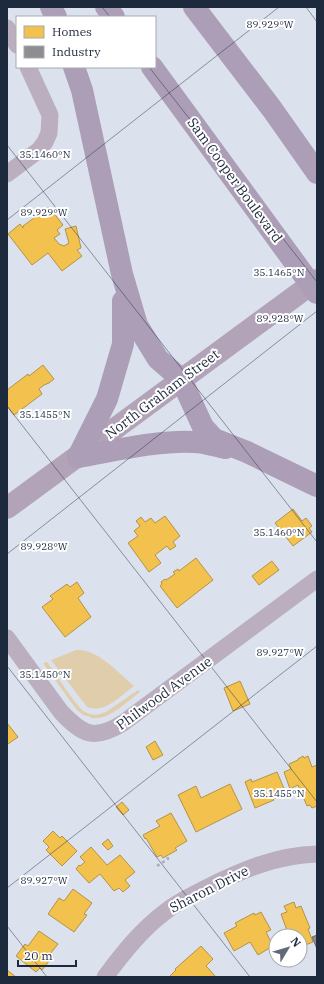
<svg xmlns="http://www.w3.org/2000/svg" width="324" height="984" font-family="'IBM Plex Serif',serif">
<rect width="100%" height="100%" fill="#dbe2ee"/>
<g fill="#e0cdab">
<path d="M76,650c21,-2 43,23 58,36 -14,10 -29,28 -47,21l-36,-47z"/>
<path d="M47,662c7,9 30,46 38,50 7,4 14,3 21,0l32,-22 2,2c-14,10 -31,29 -49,26v-1l-8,-2 -7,-6 -33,-46z"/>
</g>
<g fill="#f2c14e" stroke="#b29349">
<polygon points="49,207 63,225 57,230 60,234 54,238 59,244 64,246 69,243 65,229 76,226 81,248 77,250 82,256 62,271 48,253 32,265 8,234 20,224 23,228 23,226"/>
<polygon points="43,365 54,379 49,383 44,385 39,389 42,394 14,415 7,406 7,390 28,374 29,376"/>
<polygon points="293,509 302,521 306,518 312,526 309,528 312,532 293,546 275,523"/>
<polygon points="165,516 180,536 173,542 176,546 170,550 167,546 155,555 161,563 149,572 128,543 138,536 134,531 140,526 136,521 141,517 145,522 151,518 155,523"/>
<polygon points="196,558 213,580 177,608 160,586 162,584 161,582 165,579 166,580 175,574 173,572 178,569 179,571"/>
<polygon points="272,561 279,570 259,585 252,576"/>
<polygon points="77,582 84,593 78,598 91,617 65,637 42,607 53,599 50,596 67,584 70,587"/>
<polygon points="240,681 250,704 233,711 224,688"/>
<polygon points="7,723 18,737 8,744 7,742"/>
<polygon points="155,741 163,755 153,760 146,747"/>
<polygon points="303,756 304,758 308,756 312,767 317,765 317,806 312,808 310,805 307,806 298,785 290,789 284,772 291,769 289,764 298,760 298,759"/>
<polygon points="277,772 286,793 273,799 274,800 255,808 245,782 251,779 252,782"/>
<polygon points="230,784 242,809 196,832 178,795 196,786 201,798"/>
<polygon points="122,802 129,810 123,815 116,807"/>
<polygon points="171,813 187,841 175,848 177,850 163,858 161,855 157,857 146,838 145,839 143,835 160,826 156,821"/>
<polygon points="53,831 60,838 62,836 77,851 62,866 46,850 49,847 43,841"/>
<polygon points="108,839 113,846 108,850 102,844"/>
<polygon points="91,847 107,865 120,855 135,872 125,880 130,886 123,892 119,888 114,891 100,874 89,883 76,869 79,865 80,866 85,862 80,857"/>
<polygon points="73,889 92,903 84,914 87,915 74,932 48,914 59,898 64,901"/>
<polygon points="294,902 296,908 301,906 310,928 308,929 313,942 300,947 300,936 289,936 281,914 287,912 284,906"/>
<polygon points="261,912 271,930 266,932 273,946 258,955 250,942 234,951 224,933 237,926 235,923 254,913 255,915"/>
<polygon points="39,931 58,944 50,954 53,956 42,970 40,968 36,972 16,956 25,944 28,946"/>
<polygon points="201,946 213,959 206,966 216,977 169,977 176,970 175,969"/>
<polygon points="7,970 16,977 7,977"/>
</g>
<polygon fill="#8d8d92" stroke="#6b6f78" points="317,935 317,949 312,937"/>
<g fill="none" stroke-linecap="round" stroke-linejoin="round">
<polyline stroke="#b0aab8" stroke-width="2.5" stroke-dasharray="3 3" stroke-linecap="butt" points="157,866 168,859 167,856"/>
<g stroke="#baaebf" stroke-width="17">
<polyline points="7,28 17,45"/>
<polyline points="7,174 39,150 45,142 49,133 50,115 28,67"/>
<path d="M7,638l54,74c22,23 33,29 62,11l194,-144"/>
<path d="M105,977c18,-24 36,-47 60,-65 12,-10 26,-16 39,-23 36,-18 72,-34 113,-35"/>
</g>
<polyline stroke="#b2a3b8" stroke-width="22" points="7,508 317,280"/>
<g stroke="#ad9eb7" stroke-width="22">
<polyline points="51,7 56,17"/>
<polyline points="106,7 114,17"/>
<polyline points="194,7 272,109 317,173"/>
<polyline points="74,67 82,90 122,274 137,325 158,359 181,379 198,416 203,427 214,439 247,452 317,486"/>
<polyline points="152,67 317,293"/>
<polyline points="78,457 107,399 123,344 123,301"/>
<path d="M78,457c36,-6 80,-17 116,-15 10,0 21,4 31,6"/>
</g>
</g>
<path fill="none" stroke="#1d293d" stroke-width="1" stroke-opacity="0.45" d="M102,7l8,10M306,7l11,15M149,67l168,215M7,145l310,397M7,220l272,-213M7,406l310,396M7,554l310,-243M7,666l243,311M7,888l310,-242M7,926l40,51"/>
<g text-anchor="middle" stroke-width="4" stroke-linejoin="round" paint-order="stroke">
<g font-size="14" fill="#1d293d" stroke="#fff">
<text transform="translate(235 180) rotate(54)" y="5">Sam Cooper Boulevard</text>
<text transform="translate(162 394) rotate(-37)" y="5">North Graham Street</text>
<text transform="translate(164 693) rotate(-36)" y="5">Philwood Avenue</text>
<text transform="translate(209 889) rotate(-27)" y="5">Sharon Drive</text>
</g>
</g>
<g font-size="10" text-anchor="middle" fill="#1d293d" stroke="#fff" stroke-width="4" stroke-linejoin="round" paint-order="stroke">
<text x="270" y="28">89.929°W</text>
<text x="45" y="158">35.1460°N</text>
<text x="44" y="216">89.929°W</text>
<text x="279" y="276">35.1465°N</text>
<text x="280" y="322">89.928°W</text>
<text x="45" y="418">35.1455°N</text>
<text x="279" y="536">35.1460°N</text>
<text x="44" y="550">89.928°W</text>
<text x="280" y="656">89.927°W</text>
<text x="45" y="678">35.1450°N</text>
<text x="279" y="797">35.1455°N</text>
<text x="44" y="884">89.927°W</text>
</g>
<rect width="324" height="984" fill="none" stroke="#1d293d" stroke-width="16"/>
<rect x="16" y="16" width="140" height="52" fill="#ffffff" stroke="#a5a9b1"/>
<rect x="24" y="26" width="20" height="12" fill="#f2c14e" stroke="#a5a9b1"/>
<text x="52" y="36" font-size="12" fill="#1d293d">Homes</text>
<rect x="24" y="46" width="20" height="12" fill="#8d8d92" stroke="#a5a9b1"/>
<text x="52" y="56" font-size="12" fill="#1d293d">Industry</text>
<g transform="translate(288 948) rotate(52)"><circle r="19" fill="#ffffff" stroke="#a5a9b1"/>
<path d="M0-3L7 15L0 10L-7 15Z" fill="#606a7b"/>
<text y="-6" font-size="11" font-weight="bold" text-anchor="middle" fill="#1d293d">N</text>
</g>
<path d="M18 960v6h58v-6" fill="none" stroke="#1d293d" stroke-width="2"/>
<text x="24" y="960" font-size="12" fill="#1d293d" stroke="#ffffff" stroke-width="3" paint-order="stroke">20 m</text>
</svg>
